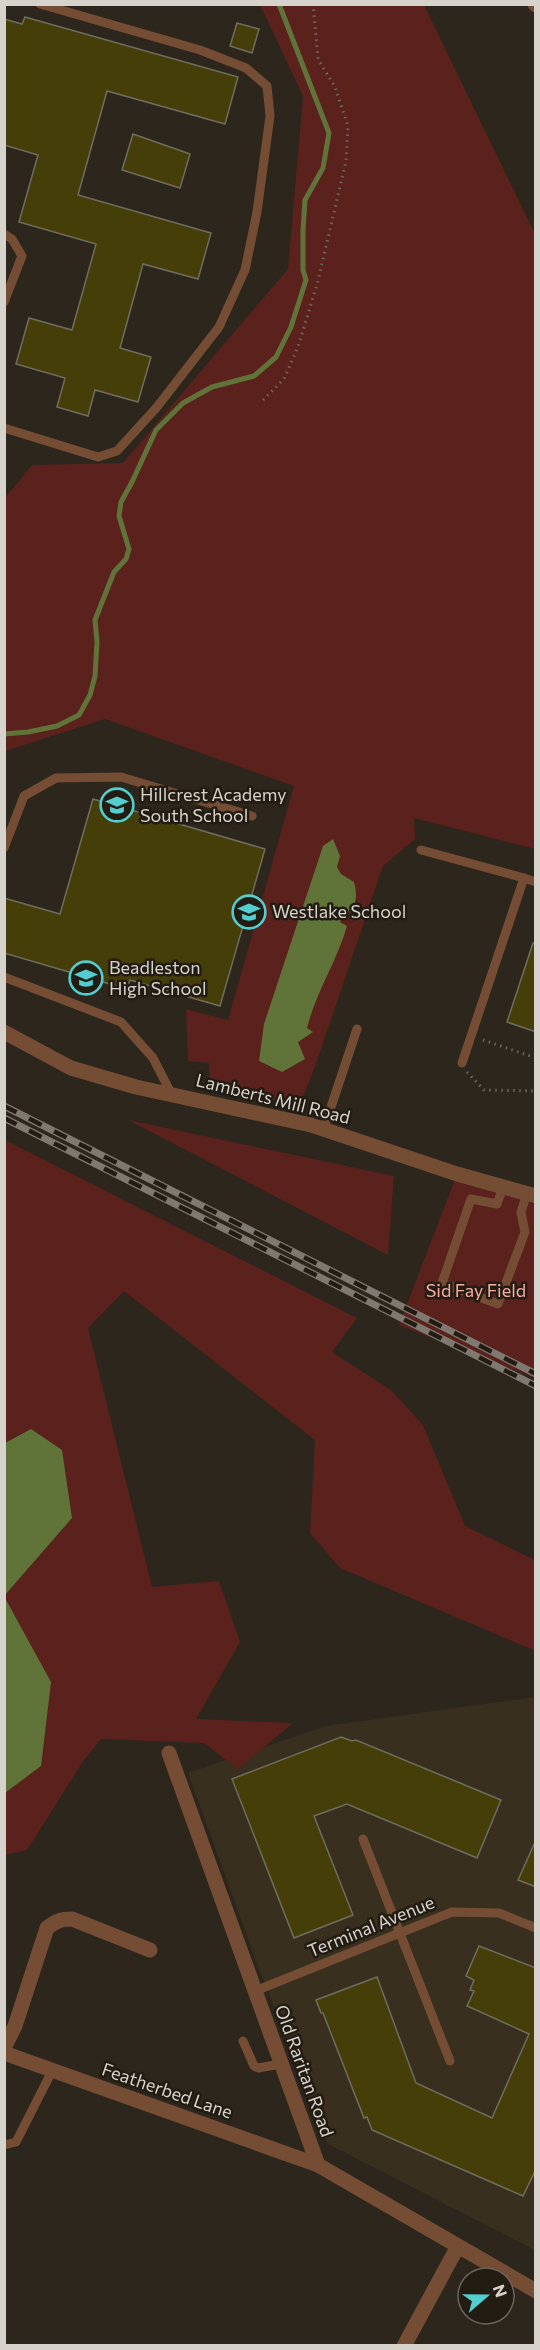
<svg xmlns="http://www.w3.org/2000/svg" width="540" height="2350" font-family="Commissioner,sans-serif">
<rect width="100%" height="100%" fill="#2d261c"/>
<polygon fill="#392f1f" points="535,1697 535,2250 328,2144 258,1966 188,1773 326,1726"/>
<g fill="#5b211c">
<polygon points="260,5 424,5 535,234 535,849 414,818 415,839 383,866 316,1064 300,1104 210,1089 209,1063 188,1061 186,1009 228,1020 294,786 105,719 5,751 5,498 32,465 123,463 288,269 303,96"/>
<polygon points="128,1120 394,1176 388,1255"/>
<polygon points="5,1140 357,1318 332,1352 392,1391 423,1425 465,1526 535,1560 536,1651 340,1568 310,1533 315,1440 124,1291 88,1328 152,1587 219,1581 240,1642 196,1719 293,1723 238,1769 204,1743 101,1739 84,1760 27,1850 5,1855 4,1793 41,1766 5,1595 72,1518 31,1429 5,1443"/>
<polygon points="457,1174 535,1205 535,1378 399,1325"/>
</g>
<g fill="#607439">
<path d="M333,839l7,17 -3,11 4,7 13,8c4,14 3,28 -12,34l-2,6 7,4c-10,35 -31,66 -40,102l6,4 -15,10 7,17 -23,13 -23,-11 5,-37 59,-178z"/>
<polygon points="31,1429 62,1450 72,1518 5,1595 5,1443"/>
<polygon points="5,1598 51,1682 41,1766 5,1793"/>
</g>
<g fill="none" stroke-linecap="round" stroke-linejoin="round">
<polyline stroke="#607439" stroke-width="5" points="4,734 28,732 57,726 79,715 90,695 95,676 97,642 95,620 114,572 126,559 129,549 119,516 121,502 132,482 156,430 183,403 212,387 254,376 276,357 291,327 306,280 303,270 303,230 305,200 323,168 329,133 279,4"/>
</g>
<g fill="#463e09" stroke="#6e6d60" stroke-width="1.5">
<polygon points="25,17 238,77 225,124 107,91 78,195 211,233 198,279 143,264 120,348 151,357 138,402 95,390 88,416 57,407 65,378 16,364 29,318 72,330 96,244 19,222 38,155 4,145 4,19 22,24"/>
<polygon points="237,23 259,29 252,53 230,46"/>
<polygon points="133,134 190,154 180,188 122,170"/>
<polygon points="93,799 265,849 220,1006 130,980 127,989 4,953 4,898 60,914"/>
<polygon points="533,943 536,944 536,1032 507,1022"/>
<polygon points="341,1737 352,1741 356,1740 501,1800 477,1858 347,1804 314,1816 353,1915 294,1938 232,1779"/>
<polygon points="536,1840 536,1887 518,1880"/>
<polygon points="479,1946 536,1968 536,2169 523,2196 372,2130 367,2117 364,2118 323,2013 321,2013 316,2000 377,1977 416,2083 492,2118 529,2034 467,2006 474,1991 470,1990 474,1980 466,1976"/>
</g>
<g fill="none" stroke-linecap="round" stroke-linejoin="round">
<g stroke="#6d675f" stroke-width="3" stroke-dasharray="1.5 4.5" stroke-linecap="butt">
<polyline points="263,400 284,379 298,347 318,281 346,161 348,126 335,87 318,59 313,4"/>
<polyline points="483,1040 536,1058"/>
<polyline points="467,1072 484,1090 536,1091"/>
</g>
<g stroke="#754d34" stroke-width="9">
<polyline points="4,234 12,239 22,256 4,302"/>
<polyline points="4,428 98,457 117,451 157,407 219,327 245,270 257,212 270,116 267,86 246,68 200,50 40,4"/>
<polyline points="4,848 24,796 56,778 121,777 252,816"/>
<polyline points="421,850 524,878"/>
<polyline points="4,977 121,1022 153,1058 172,1095"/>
<polyline points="462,1063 524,878 536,882"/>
<polyline points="324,1128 357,1029"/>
<polyline points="503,1187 497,1204 471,1199 442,1283 498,1304 525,1232 521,1212 527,1193"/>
<polyline points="363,1839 450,2061"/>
<polyline points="255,1991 452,1912 499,1913 536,1928"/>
<polyline points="243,2041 254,2066 258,2068 281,2064"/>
<polyline points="4,2145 16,2142 52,2071"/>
</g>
<g stroke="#754d34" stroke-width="15">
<polyline points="535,4 536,5"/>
<polyline points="4,1032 71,1068 136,1087 311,1125 457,1174 536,1196"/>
<polyline points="169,1753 318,2165"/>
<path d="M4,2048l11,-22 32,-98c9,-7 14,-9 25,-9l78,31"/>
<polyline points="4,2053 318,2165 536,2291"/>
<polyline points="404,2346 458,2246"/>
</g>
<g stroke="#7e7971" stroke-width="7">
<g id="rail">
<polyline points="4,1106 536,1374"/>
<polyline points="4,1118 536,1386"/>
</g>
</g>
<use href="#rail" stroke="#231c13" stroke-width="4.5" stroke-dasharray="14" stroke-linecap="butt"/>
</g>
<defs>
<g id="school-ring" transform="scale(1.725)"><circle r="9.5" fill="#231c13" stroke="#52cdd0" stroke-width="1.5"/><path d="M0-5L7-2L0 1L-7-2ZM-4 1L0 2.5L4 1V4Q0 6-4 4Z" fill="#52cdd0"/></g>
</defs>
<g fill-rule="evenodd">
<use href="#school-ring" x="117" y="805"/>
<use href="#school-ring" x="249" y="912"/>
<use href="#school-ring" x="86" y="978"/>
</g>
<g text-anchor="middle" stroke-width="5" stroke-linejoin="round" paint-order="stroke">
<g font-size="18" fill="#d6d2cc" stroke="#231c13" text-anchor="start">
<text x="140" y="801">Hillcrest Academy<tspan x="140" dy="21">South School</tspan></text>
<text x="272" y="918">Westlake School</text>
<text x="109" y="974">Beadleston<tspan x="109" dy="21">High School</tspan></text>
</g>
<g font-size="18" fill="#d6d2cc" stroke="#231c13">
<text transform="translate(273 1099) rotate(14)" y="6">Lamberts Mill Road</text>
<text transform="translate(371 1927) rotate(-22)" y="6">Terminal Avenue</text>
<text transform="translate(304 2071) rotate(70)" y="6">Old Raritan Road</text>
<text transform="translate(167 2091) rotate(19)" y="6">Featherbed Lane</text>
</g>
<g font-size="18" fill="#f8aaa0" stroke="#231c13">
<text x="476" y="1297">Sid Fay Field</text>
</g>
</g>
<rect width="540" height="2350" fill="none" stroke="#d6d2cc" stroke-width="12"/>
<g transform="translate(486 2296) rotate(70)"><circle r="28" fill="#231c13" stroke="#6b655d" stroke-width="1.5"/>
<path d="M0-4.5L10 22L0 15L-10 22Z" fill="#52cdd0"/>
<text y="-9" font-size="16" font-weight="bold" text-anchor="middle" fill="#d6d2cc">N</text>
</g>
</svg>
